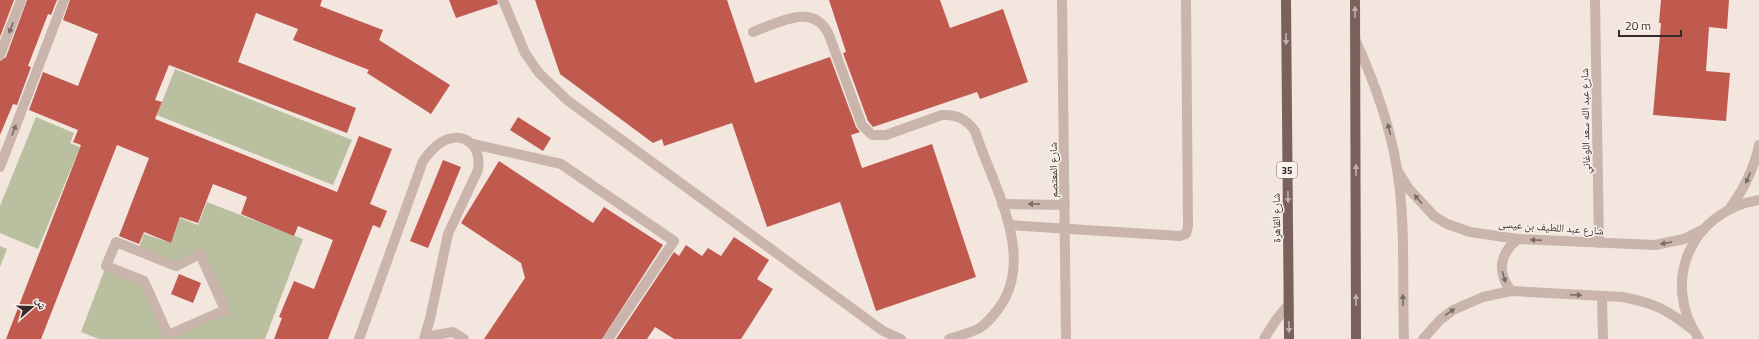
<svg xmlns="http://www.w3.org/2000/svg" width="1759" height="339" font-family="'Titillium Web','Noto Naskh Arabic',sans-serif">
<rect width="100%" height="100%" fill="#f2e6df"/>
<g fill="#bac09f">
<polygon points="175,69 352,140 333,185 157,115"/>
<polygon points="36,117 74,133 70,143 80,147 38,249 0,233 0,206"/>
<polygon points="207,202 303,239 265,339 99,339 81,332 106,266 144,281 168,335 225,310 200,254 176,266 138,250 144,234 171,243 180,218 198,225"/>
<polygon points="0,246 7,249 0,267"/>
</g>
<g fill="#c05a4f">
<polygon points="0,0 14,0 0,37"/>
<polygon points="27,0 57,0 51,15 48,14 28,66 31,67 17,105 13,104 0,135 0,61 6,57"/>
<polygon points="70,0 322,0 320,6 383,30 379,40 450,85 431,114 367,73 369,70 293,40 298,29 256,13 238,62 356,108 347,133 169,65 155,100 162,102 155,119 337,192 359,136 392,149 370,204 387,211 380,228 373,225 328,339 274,339 282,318 279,317 294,281 314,289 333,240 298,226 294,236 241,214 247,197 213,184 198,223 180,217 171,243 144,232 139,244 119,236 149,158 117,145 41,339 6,339 81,145 73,142 78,130 29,110 43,72 78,86 98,34 63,20"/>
<polygon points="449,0 497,0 498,4 456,18"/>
<polygon points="535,0 727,0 755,83 830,57 856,127 860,132 851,135 862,168 932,144 976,277 876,311 840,202 767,227 732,123 664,146 662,139 653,143 560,74"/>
<polygon points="829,0 940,0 950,28 1003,9 1028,82 980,99 977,92 873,127 868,121 843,53 846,52"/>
<polygon points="1661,0 1729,0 1727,29 1709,27 1706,71 1730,73 1726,121 1653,115 1661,23 1659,23"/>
<polygon points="518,117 551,138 543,151 510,130"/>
<polygon points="443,160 461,167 428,248 410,241"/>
<polygon points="499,161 593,223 604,207 663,245 602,339 484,339 525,278 521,263 461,223"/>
<polygon points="734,237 769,260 757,279 773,289 741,339 674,339 655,327 647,339 616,339 674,252 679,256 686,245 702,256 708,248 721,256"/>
<polygon points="179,274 201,283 193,303 171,294"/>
</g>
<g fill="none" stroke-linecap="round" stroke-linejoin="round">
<g stroke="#c9b5ab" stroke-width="10">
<polyline points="503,0 525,53 539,73 567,100 883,331 901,339"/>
<polyline points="1062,0 1066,339"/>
<polyline points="1595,0 1599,243"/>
<path d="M753,32c25,-9 61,-31 76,3l33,90 10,10h14l56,-20c15,-1 24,4 33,16 17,53 62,125 24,177 -6,8 -12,16 -21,21 -9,4 -19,7 -29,10"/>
<path d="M1355,39c19,42 35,85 42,130 9,53 5,115 7,170"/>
<polyline points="0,55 21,0"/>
<polyline points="473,144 561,164 674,241 608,339"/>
<polyline points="0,167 64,0"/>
<polyline points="1397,170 1409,189 1434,216 1447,224 1470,232 1518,239 1655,245 1684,239 1702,230"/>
<polyline points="1002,204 1065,205"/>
<path d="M1730,208c14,-19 24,-39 29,-63"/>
<polyline points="1009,225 1180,236 1186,234 1188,226 1186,0"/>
<polygon points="116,242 176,266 200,254 225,310 168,335 144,281 106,266"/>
<path d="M1511,291c-14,-18 -12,-37 7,-52"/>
<polyline points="1602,297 1603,339"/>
<polyline points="425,337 453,332 464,339"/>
<path d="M359,339l64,-178c5,-7 10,-13 17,-18 23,-14 42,2 38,27l-30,64 -18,85 -6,20"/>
<polyline points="1264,339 1276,320 1289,304"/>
<path d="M1423,339l17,-19 13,-10 30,-13 28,-6 112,6c31,6 45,13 70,33"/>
<path d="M1699,339c-39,-57 -8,-128 60,-139"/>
</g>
<g stroke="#79615c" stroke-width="10">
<polyline points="1286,0 1289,339"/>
<polyline points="1355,0 1356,339"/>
</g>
</g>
<defs><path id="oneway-solid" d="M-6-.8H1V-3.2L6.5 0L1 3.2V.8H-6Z"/></defs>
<g fill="#bfb0ab">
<use href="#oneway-solid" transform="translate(1355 12) rotate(-90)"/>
<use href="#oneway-solid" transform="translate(1286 39) rotate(89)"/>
<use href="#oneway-solid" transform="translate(1356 170) rotate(-90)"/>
<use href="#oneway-solid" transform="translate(1288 197) rotate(89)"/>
<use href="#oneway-solid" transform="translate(1356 300) rotate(-90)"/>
<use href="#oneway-solid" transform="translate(1289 327) rotate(89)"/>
</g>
<g fill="#796a64">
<use href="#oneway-solid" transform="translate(11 28) rotate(111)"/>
<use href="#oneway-solid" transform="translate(1389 129) rotate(-103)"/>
<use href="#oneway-solid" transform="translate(14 130) rotate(-69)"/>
<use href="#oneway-solid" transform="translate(1748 178) rotate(113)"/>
<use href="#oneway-solid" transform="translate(1418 199) rotate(-131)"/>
<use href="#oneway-solid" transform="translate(1034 204) rotate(-180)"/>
<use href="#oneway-solid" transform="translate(1536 240) rotate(-178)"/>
<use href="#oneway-solid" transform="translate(1666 243) rotate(170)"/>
<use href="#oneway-solid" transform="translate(1504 277) rotate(73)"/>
<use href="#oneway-solid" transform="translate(1576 295) rotate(3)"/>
<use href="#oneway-solid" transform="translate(1403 300) rotate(-91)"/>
<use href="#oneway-solid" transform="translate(1450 312) rotate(-34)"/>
</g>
<g text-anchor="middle" stroke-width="3" stroke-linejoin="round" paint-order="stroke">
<rect fill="#f9f1eb" stroke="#716764" stroke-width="1" x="1277" y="162" width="20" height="16" rx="3"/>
<g font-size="10" font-weight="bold" fill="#372c2a">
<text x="1287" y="174">35</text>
</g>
<g font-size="11" fill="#372c2a" stroke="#f9f1eb">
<text transform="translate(1585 121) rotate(-91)" y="4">شارع عبد الله سعد اللوغاني</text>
<text transform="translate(1053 170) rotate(-91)" y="4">شارع المعتصم</text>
<text transform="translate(1276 218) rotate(-91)" y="4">شارع القاهرة</text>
<text transform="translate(1551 227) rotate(4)" y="4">شارع عبد اللطيف بن عيسى</text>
</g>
</g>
<g transform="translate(32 307) rotate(70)" stroke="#f9f1eb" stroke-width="3" paint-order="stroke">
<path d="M0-3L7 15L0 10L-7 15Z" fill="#372c2a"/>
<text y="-6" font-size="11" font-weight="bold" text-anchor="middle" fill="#372c2a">ش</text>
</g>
<path d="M1619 30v6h62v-6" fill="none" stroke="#372c2a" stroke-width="2"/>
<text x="1625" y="30" font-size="12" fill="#372c2a" stroke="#f9f1eb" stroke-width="3" paint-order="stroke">20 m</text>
</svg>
